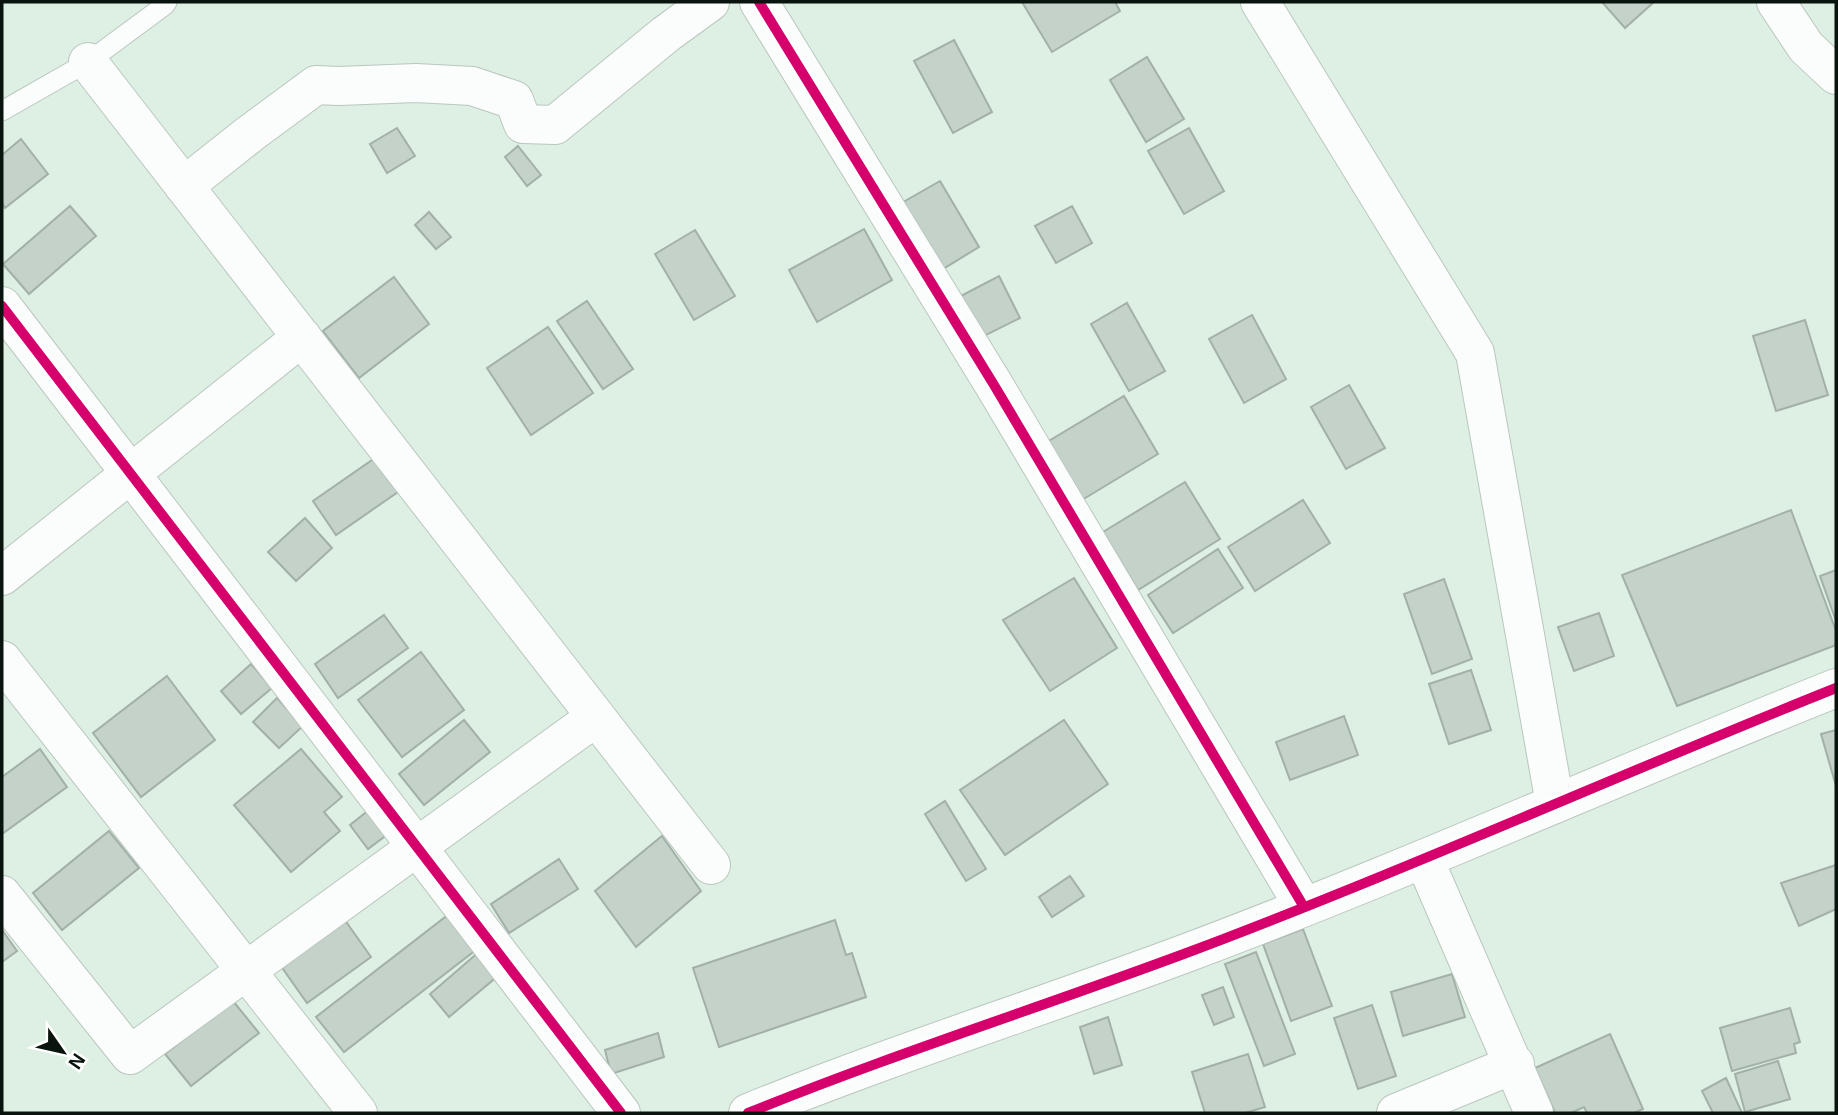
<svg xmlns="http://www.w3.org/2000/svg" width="1838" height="1115" font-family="Helvetica,sans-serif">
<rect width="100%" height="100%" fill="#deefe4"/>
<g fill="#c5d2ca" stroke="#a3b0a8" stroke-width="2">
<polygon points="1022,2 1115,2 1120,11 1052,52"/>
<polygon points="1602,2 1654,2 1625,28"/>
<polygon points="954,40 992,112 953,133 914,61"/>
<polygon points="1147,57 1184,119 1146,142 1110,80"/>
<polygon points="397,128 415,156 387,173 370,144"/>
<polygon points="1189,128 1224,191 1184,214 1148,151"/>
<polygon points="21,139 48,174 5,208 2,203 2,155"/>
<polygon points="518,146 541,175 527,186 505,157"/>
<polygon points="940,181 979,247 938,272 898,205"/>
<polygon points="70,206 96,236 29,294 3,264"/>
<polygon points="1072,206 1092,243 1056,263 1035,226"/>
<polygon points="429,212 451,237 436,249 415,225"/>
<polygon points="864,229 892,280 817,322 789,270"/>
<polygon points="695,230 735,296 694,320 655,254"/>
<polygon points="999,276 1020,318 978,339 957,298"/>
<polygon points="394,277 429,324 359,378 323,331"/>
<polygon points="587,301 633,369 603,389 557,321"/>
<polygon points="1127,303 1165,371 1129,391 1091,324"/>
<polygon points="1252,315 1286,379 1244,403 1209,339"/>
<polygon points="1805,320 1828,395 1776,411 1753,336"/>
<polygon points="548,327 593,393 531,435 487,368"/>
<polygon points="1349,385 1385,448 1346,469 1311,407"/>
<polygon points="1124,396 1158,454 1082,500 1047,442"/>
<polygon points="375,458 398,492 336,535 313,501"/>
<polygon points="1185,482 1220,539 1138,590 1103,532"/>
<polygon points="1303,500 1330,543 1255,591 1228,547"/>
<polygon points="1791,510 1836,631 1836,645 1677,706 1622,575"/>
<polygon points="305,518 332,548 296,581 268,552"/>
<polygon points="1218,549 1243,588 1173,633 1148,595"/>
<polygon points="1836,570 1836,621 1820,576"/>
<polygon points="1074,578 1117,648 1050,691 1003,620"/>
<polygon points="1444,579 1472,659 1432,674 1404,594"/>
<polygon points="1599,613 1614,656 1574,671 1558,627"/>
<polygon points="384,615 408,648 338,698 315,664"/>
<polygon points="421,652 464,710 402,757 358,700"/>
<polygon points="251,664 272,688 241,714 221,691"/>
<polygon points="1471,670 1491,730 1449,744 1429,684"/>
<polygon points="167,676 215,740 141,797 93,733"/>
<polygon points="277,698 303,726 279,748 253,722"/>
<polygon points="1344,716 1358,755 1290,780 1276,742"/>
<polygon points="464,720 490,752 424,805 399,774"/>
<polygon points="1064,720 1108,784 1005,855 960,790"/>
<polygon points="1836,730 1836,786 1821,734"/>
<polygon points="40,749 67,787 2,834 2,777"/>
<polygon points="301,749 342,797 324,812 340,831 291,872 234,805"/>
<polygon points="945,801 986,869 966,881 925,814"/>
<polygon points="369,810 388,834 368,849 350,825"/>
<polygon points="109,831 139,868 62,930 33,893"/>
<polygon points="662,836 701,891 636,947 595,891"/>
<polygon points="559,859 578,889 509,933 491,904"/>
<polygon points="1836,865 1836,909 1799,926 1781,883"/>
<polygon points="1070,876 1084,896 1052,917 1039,897"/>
<polygon points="453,911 481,946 344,1052 316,1017"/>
<polygon points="342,916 371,957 307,1003 278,962"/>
<polygon points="835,920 846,955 852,953 866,997 719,1047 693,968"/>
<polygon points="1303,929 1332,1006 1291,1021 1263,944"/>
<polygon points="2,930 17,951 2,962"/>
<polygon points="480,951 499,975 449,1017 430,994"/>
<polygon points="1256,952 1295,1054 1264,1066 1225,964"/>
<polygon points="1452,974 1465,1017 1403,1036 1391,992"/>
<polygon points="1223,987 1234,1017 1214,1025 1202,995"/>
<polygon points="233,1001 259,1033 191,1086 165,1054"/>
<polygon points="1372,1005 1396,1076 1358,1089 1334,1018"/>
<polygon points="1790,1008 1800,1042 1794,1044 1796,1053 1732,1071 1720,1028"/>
<polygon points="1108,1017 1122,1065 1094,1074 1080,1027"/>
<polygon points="658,1033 664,1057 611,1074 605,1050"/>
<polygon points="1610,1034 1643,1109 1634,1113 1587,1113 1584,1107 1571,1113 1555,1113 1535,1068"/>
<polygon points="1248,1054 1265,1107 1245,1113 1205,1113 1192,1072"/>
<polygon points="1778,1061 1790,1099 1745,1112 1735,1074"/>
<polygon points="1726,1078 1742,1113 1713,1113 1702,1091"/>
</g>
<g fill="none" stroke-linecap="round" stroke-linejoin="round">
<g stroke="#bac7bf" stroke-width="21">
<polyline id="lane" points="2,111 88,62 165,5 167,2"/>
</g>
<g stroke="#bac7bf" stroke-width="40">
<g id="street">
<polyline points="759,2 994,385 1304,907"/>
<polyline points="1260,2 1475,353 1555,804"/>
<polyline points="1776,2 1806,47 1836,75"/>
<polyline points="88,62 711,865"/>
<polyline points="184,186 251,133 316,85 339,86 416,83 472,86 514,100 523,124 555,125 666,34 710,2"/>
<polyline points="2,306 621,1113"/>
<polyline points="2,576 302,337"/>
<polyline points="2,660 358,1113"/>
<polyline points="1424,859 1534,1113"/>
<polyline points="2,895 130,1055 596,717"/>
<polyline points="1396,1113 1515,1064"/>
</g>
</g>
<g stroke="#bac7bf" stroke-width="40">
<path id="secondary" d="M748,1113c145,-59 294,-106 441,-161 218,-82 431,-178 647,-264"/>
</g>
<use href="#lane" stroke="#fafdfb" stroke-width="19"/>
<use href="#street" stroke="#fafdfb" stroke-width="38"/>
<use href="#secondary" stroke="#fafdfb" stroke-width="38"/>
<g stroke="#fff" stroke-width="15">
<g id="cycleway">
<polyline points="759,2 994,385 1304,907"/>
<polyline points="2,306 621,1113"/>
<path d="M748,1113c145,-59 294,-106 441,-161 218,-82 431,-178 647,-264"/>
</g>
</g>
<use href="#cycleway" stroke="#d6006c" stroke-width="10"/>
</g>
<rect width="1838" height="1115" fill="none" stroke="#0a140e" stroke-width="7"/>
<g transform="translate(63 1052) rotate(124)" stroke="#ffffff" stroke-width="5" paint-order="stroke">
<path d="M0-5L12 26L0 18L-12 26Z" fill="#0a140e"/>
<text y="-10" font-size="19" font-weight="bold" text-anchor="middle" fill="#0a140e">N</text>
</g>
</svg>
